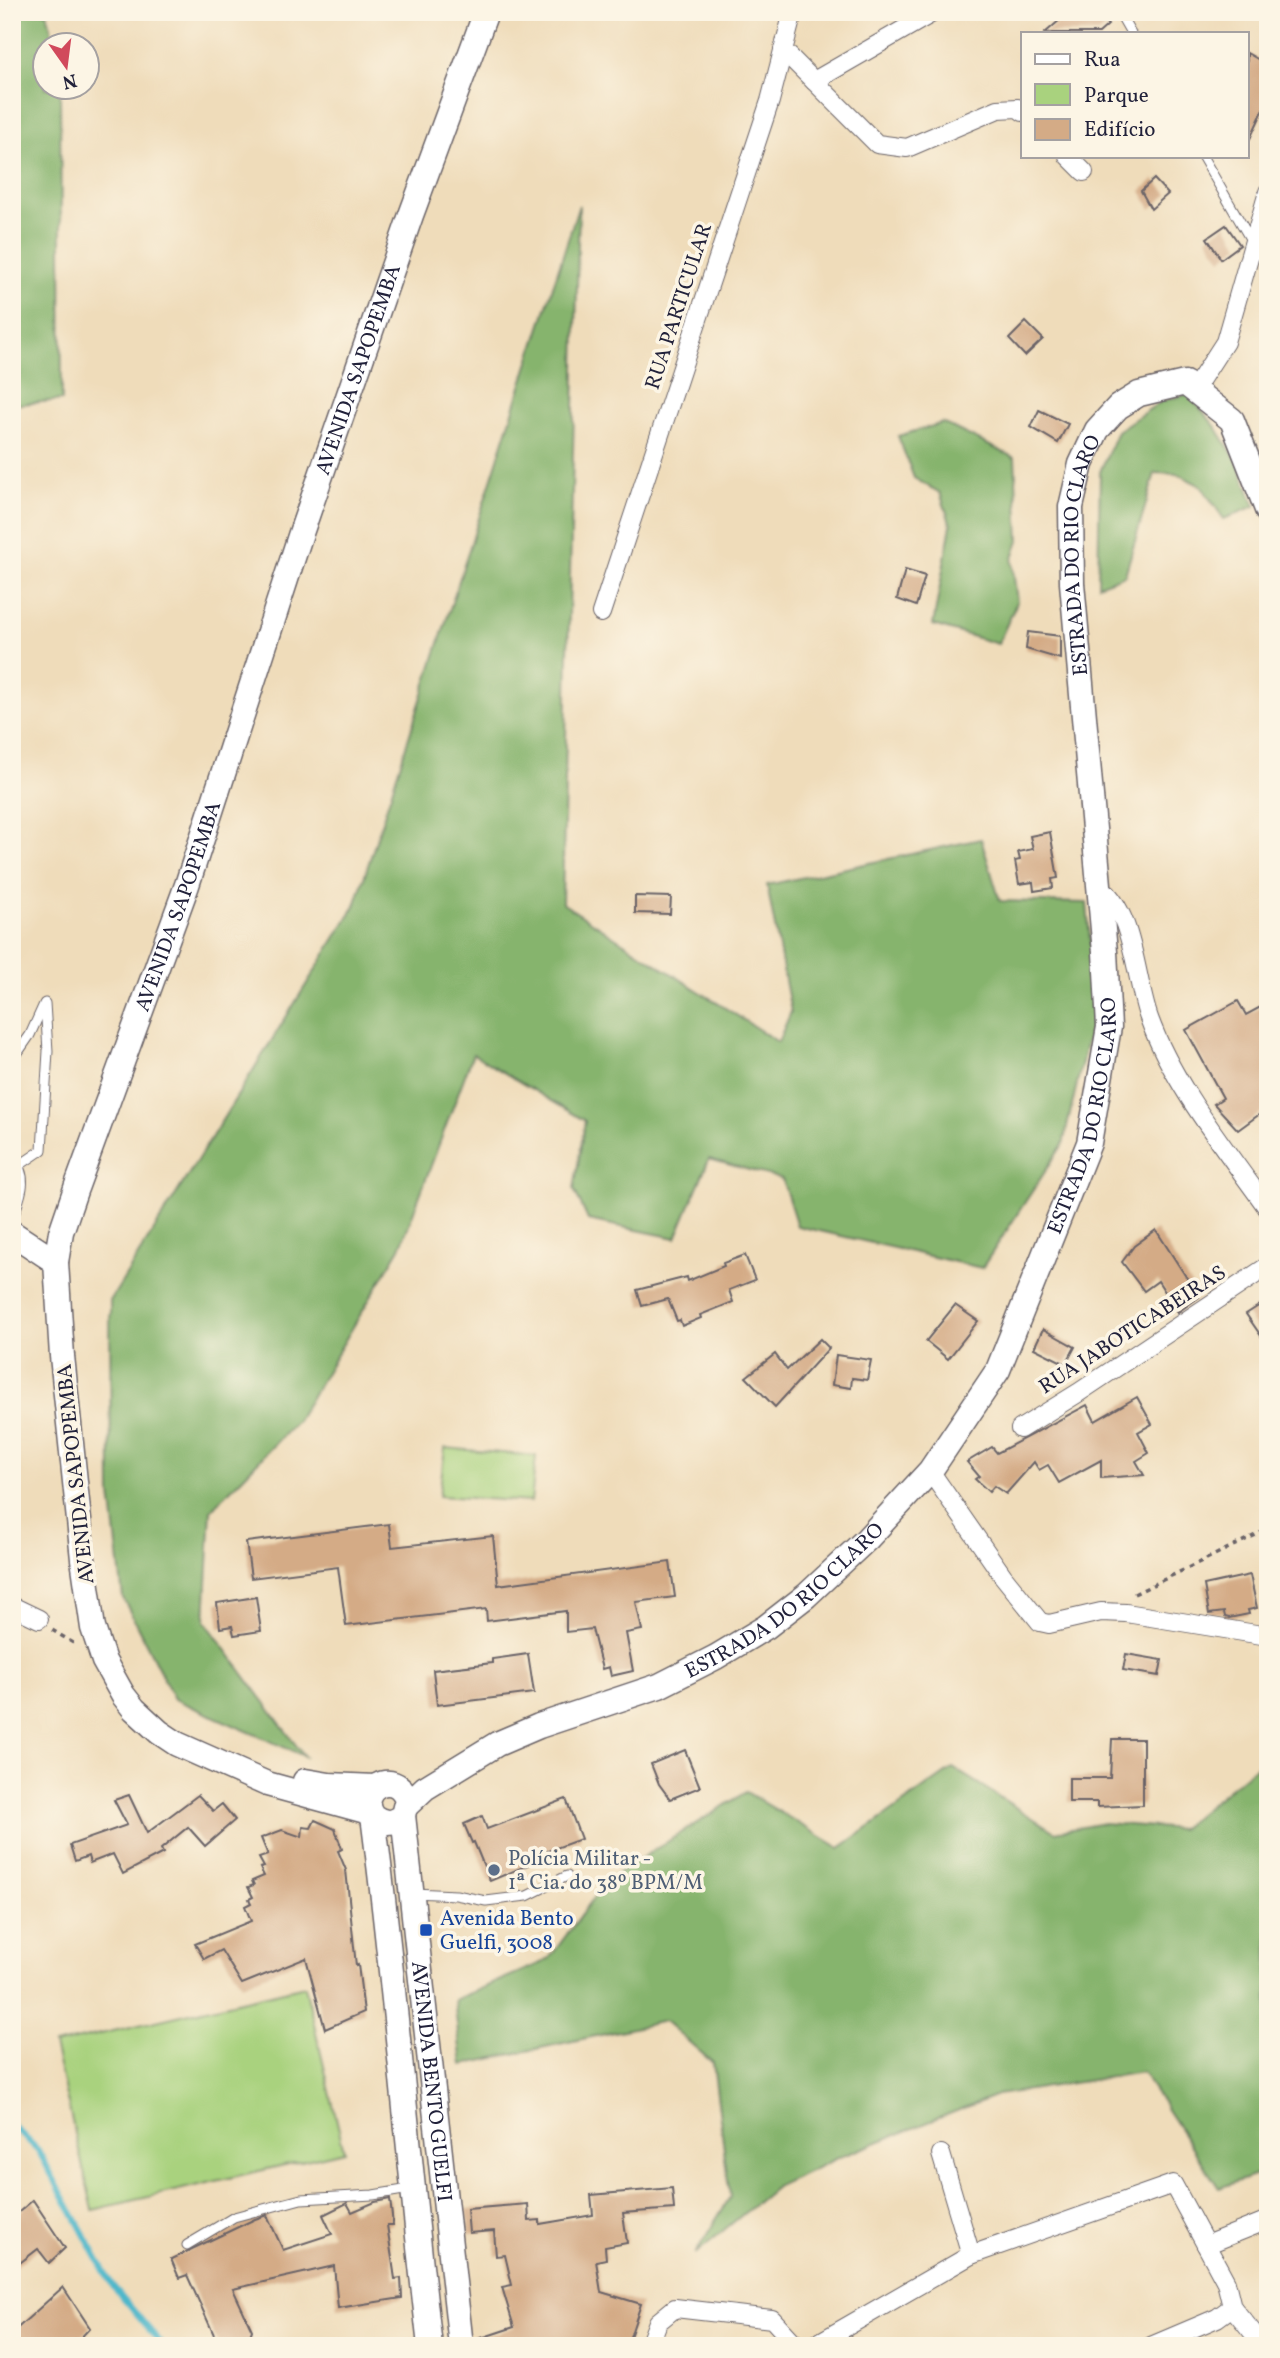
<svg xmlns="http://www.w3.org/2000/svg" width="1280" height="2358" font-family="Vollkorn,serif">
<rect width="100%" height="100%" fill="#fcf5e5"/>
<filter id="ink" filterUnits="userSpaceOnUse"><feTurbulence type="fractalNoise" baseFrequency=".0143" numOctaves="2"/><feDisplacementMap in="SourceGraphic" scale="14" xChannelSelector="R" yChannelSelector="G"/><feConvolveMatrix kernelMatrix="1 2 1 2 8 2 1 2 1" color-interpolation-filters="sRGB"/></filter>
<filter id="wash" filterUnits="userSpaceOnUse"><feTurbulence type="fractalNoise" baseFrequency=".00686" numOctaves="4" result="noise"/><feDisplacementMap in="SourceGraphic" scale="28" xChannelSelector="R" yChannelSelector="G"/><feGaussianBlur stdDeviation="1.57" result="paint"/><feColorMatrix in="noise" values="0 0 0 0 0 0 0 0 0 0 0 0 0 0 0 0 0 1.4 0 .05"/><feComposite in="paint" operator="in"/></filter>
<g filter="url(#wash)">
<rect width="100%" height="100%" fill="#efdcba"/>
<g fill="#a9d27e" stroke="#667a5c" stroke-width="2">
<polygon points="445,1448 536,1456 531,1502 439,1496"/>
<polygon points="305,1986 344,2151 93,2210 54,2045"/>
</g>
<g fill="#86b46d" stroke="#546b54" stroke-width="2">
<polygon points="12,12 47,12 55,45 46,46 46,88 60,88 62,400 12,405"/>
<polygon points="579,205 562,903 778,1042 791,1012 767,885 981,839 1000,901 1087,903 1095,1006 1063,1144 982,1268 797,1226 782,1179 709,1159 676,1238 588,1220 574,1189 585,1121 473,1054 400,1248 297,1421 211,1510 205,1621 304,1756 174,1699 123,1598 111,1494 110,1301 355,906"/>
<polygon points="1188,394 1216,427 1237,461 1255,506 1224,519 1201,486 1178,474 1155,473 1125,575 1098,585 1100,472 1117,431 1162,401"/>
<polygon points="943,423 1015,458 1019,541 1012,560 1017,602 998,644 933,625 951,525 940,493 914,478 898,436"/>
<polygon points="1268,1757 1268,2171 1219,2188 1142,2072 997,2095 840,2157 777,2186 695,2254 730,2197 713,2063 665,2021 462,2065 454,2000 548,1960 607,1880 746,1792 840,1848 953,1768 1055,1832 1104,1823 1180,1829"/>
</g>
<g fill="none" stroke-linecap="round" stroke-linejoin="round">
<polyline stroke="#4db7ca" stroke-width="6" points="12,2125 38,2150 112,2285 163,2346"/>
</g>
<g id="blocks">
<g fill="#d4ab86">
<polygon points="1069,12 1096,12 1108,25 1099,33 1045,33"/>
<polygon points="1247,53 1268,65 1268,100 1247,145"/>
<polygon points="1154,179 1168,194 1151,209 1141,191"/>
<polygon points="1226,225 1240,245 1221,259 1207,238"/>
<polygon points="1026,322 1043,339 1025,356 1009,339"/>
<polygon points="1039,410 1068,424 1058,443 1031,427"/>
<polygon points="905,570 925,576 916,606 897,599"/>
<polygon points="1028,632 1060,636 1060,659 1026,649"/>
<polygon points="1050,832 1058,878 1052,879 1053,888 1034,891 1033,882 1019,884 1015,861 1020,860 1018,852 1033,849 1030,836"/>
<polygon points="635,896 671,897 670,914 635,913"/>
<polygon points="1238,1001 1246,1015 1268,1003 1268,1108 1238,1130 1214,1104 1223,1098 1186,1030"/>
<polygon points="1156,1230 1199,1297 1178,1312 1158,1281 1144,1291 1122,1262 1134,1246"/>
<polygon points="745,1255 755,1280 729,1290 733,1302 700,1315 701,1318 682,1326 680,1320 677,1321 668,1299 642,1306 637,1290 687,1277 688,1281 724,1266 723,1263"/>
<polygon points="1268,1300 1268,1346 1246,1314"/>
<polygon points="955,1305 978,1321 948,1359 926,1341"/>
<polygon points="1043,1329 1075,1347 1066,1364 1034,1348"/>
<polygon points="820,1339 829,1348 775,1407 746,1377 775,1354 787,1370"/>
<polygon points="836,1355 871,1360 867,1380 852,1378 851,1388 832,1385"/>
<polygon points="1137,1397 1152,1424 1138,1432 1149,1453 1136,1461 1144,1475 1101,1478 1101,1460 1059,1483 1048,1465 1039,1470 1034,1462 1006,1494 994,1486 989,1492 975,1479 979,1476 967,1462 992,1447 997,1453 1087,1405 1095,1421"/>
<polygon points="389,1524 392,1547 493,1536 498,1585 670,1562 675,1597 636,1602 642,1630 626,1633 633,1671 611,1676 609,1667 602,1669 592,1629 566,1632 566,1611 487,1621 486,1609 346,1626 338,1567 251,1578 246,1542"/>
<polygon points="1250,1575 1257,1608 1248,1610 1249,1614 1229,1618 1225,1617 1224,1612 1209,1614 1204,1585"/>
<polygon points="256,1597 261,1631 234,1635 232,1626 220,1628 217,1603"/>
<polygon points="528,1654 534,1693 437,1705 433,1670 492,1663 492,1659"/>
<polygon points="1126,1654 1162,1660 1159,1676 1123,1670"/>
<polygon points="1112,1739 1143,1739 1143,1805 1097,1807 1097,1802 1069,1802 1069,1778 1110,1778"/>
<polygon points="685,1750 700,1787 670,1799 659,1784 651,1764"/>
<polygon points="129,1795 147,1833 198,1795 213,1811 222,1804 235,1820 205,1846 188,1827 161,1849 163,1853 123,1874 113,1854 90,1863 88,1856 75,1861 70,1845 127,1825 114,1800"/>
<polygon points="566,1799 581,1839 542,1853 544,1858 490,1881 474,1842 472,1843 464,1824 482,1816 487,1829"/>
<polygon points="315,1820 335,1829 342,1849 338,1851 346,1870 356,1966 358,1965 364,2012 325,2029 306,1958 242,1984 221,1950 204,1959 195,1944 251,1921 245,1906 251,1903 249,1899 253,1897 248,1887 254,1885 252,1881 264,1876 260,1868 264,1867 259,1858 268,1855 261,1838 282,1830 302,1837 303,1827 311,1828"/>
<polygon points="672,2188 674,2209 623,2213 627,2243 605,2247 606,2259 596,2261 601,2292 641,2304 627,2346 476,2346 475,2340 514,2327 502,2287 512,2285 505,2255 496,2256 494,2231 469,2233 467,2209 528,2204 529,2221 540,2220 540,2224 593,2215 591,2195"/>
<polygon points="390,2199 393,2225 387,2225 395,2279 401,2278 402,2298 338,2308 334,2266 233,2289 252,2330 250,2336 253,2346 219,2346 187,2275 179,2278 171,2259 255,2219 267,2215 283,2250 332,2234 323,2215 347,2203 352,2212 375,2202"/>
<polygon points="33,2200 65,2248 49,2263 38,2249 12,2269 12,2218"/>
<polygon points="63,2287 90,2328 73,2346 12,2346 12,2333"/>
</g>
</g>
</g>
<g filter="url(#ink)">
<use href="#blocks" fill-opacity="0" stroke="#6a6367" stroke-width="2"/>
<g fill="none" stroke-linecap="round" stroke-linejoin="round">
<g stroke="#6a6367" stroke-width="11">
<g id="lane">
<polyline points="1119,12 1131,33"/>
<polyline points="1202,156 1252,242"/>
<polyline points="12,1061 30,1035 44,1004"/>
<path d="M12,1158c19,19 8,39 0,62"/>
<polyline points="20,1165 42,1150 48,1051 45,1003"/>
<polyline points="414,1893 456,1895 486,1901 527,1896 567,1876"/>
<polyline points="187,2245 234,2217 301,2199 373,2195 410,2189"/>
</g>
</g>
<g stroke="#6a6367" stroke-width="20">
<g id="street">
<polyline points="783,50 877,144 907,148 998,109 1018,108 1023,112"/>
<polyline points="814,81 934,12"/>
<polyline points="1068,156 1084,172"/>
<polyline points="1194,390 1225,342 1268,192"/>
<polyline points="601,613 770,101 793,12"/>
<path d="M1098,886c36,23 37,94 51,132 24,67 78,133 119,191"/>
<polyline points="1020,1429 1078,1393 1268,1266"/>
<polyline points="930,1471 1003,1576 1040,1622 1049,1624 1101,1612 1126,1613 1268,1636"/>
<polyline points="12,1606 39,1619"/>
<polyline points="941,2154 971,2255"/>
<polyline points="1206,2245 1268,2220"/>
<polyline points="1232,2307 1264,2346"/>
<polyline points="649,2346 658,2322 675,2308 772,2319 797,2346"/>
<polyline points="813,2346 971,2255 1173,2184 1226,2282 1232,2307 1217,2318 1151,2346"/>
</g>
</g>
<g stroke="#6a6367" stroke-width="27">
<g id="secondary">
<polyline points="12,1233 56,1262"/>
<polyline points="305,1781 329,1785 375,1787"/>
<path id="s1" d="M407,1805l18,-17 72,-44 42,-18 120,-40 57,-29 50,-30 40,-31 61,-57 63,-68 68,-101 91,-227 20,-116 -4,-75 -33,-369 -1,-76 10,-43 16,-34 21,-23 21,-13 46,-11 47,37 36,92"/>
<path id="s2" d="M369,1812l-102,-28 -90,-40 -18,-12 -25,-23 -11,-14 -19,-34 -11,-33 -10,-69 -21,-203 -6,-94 5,-30 15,-44 111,-303 113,-349 111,-321 75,-203"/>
<path id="s3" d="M403,1815l58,531"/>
<path d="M373,1816c11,8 20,8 30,-1l4,-16c-12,-33 -54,-9 -34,17 23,176 36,353 57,530"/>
</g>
</g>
<g stroke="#6a6367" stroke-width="3.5" stroke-dasharray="5 5" stroke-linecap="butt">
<polyline points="1134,1594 1268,1529"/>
<polyline points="52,1630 75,1644"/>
</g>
<use href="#lane" stroke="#fff" stroke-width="9"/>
<use href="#street" stroke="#fff" stroke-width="18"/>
<use href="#secondary" stroke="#fff" stroke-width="24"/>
</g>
</g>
<circle fill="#5c6f8a" stroke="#fcf5e5" stroke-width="2.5" cx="494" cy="1870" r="7"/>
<rect fill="#1a4fb4" stroke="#fcf5e5" stroke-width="2.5" x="419" y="1923" width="14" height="14" rx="3.5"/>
<g text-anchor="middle" stroke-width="7" stroke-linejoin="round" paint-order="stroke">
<g font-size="21" fill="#22223b" stroke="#fcf5e5">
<text transform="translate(678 306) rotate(-72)" y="7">RUA PARTICULAR</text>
<text dy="7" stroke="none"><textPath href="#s2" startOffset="1662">AVENIDA SAPOPEMBA</textPath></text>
<text dy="7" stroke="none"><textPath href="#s1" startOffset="1589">ESTRADA DO RIO CLARO</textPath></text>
<text dy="7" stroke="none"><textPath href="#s2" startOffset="1096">AVENIDA SAPOPEMBA</textPath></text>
<text dy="7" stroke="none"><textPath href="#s1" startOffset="1022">ESTRADA DO RIO CLARO</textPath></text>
<text transform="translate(1132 1329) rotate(-33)" y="7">RUA JABOTICABEIRAS</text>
<text transform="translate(75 1474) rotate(-96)" y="7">AVENIDA SAPOPEMBA</text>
<text dy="7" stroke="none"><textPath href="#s1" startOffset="434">ESTRADA DO RIO CLARO</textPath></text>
<text dy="7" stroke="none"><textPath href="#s3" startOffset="268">AVENIDA BENTO GUELFI</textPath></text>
</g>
<g font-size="21" fill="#4e5e75" stroke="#fcf5e5" text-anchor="start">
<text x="508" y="1865">Polícia Militar -<tspan x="508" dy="24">1ª Cia. do 38º BPM/M</tspan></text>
</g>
<g font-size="21" fill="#164399" stroke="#fcf5e5" text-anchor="start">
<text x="440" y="1925">Avenida Bento<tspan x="440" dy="24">Guelfi, 3008</tspan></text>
</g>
</g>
<rect width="1280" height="2358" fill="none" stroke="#fcf5e5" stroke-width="42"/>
<rect x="1021" y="32" width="228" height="126" fill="#fcf5e5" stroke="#a5a1a1" stroke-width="2"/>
<rect x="1035" y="54" width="35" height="10" fill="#ffffff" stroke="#a5a1a1" stroke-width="2"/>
<text x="1084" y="66" font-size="21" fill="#22223b">Rua</text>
<rect x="1035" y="84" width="35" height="21" fill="#a9d27e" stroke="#a5a1a1" stroke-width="2"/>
<text x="1084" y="102" font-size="21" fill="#22223b">Parque</text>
<rect x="1035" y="119" width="35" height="21" fill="#d4ab86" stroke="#a5a1a1" stroke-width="2"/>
<text x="1084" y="136" font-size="21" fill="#22223b">Edifício</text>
<g transform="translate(66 66) rotate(166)"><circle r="33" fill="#fcf5e5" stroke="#a5a1a1" stroke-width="2"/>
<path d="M0-5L12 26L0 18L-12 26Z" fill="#d1495b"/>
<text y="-10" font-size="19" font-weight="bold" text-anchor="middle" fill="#22223b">N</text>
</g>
</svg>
